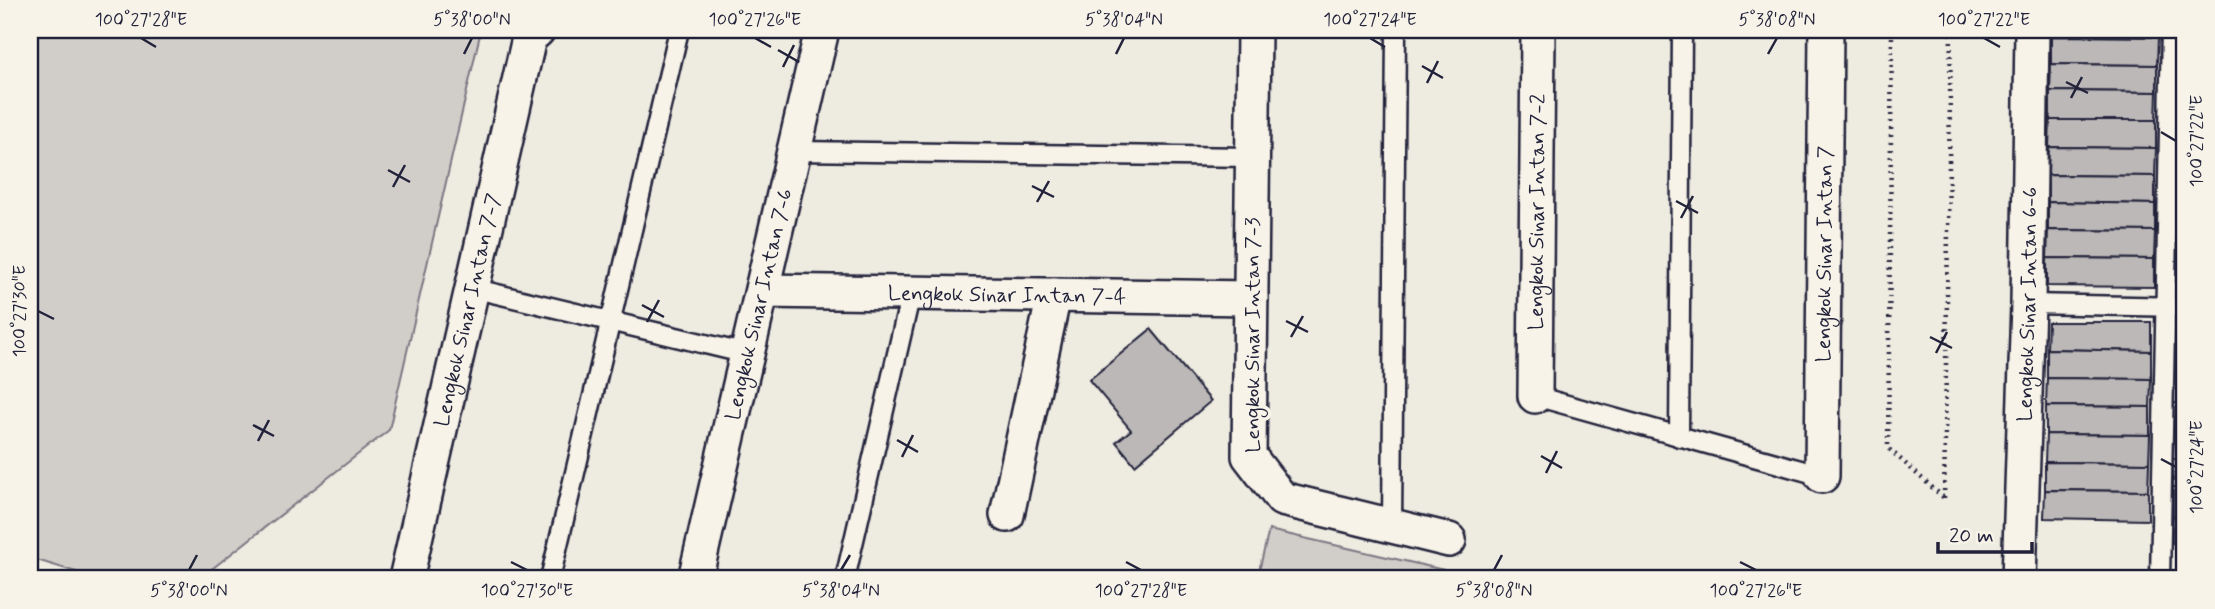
<svg xmlns="http://www.w3.org/2000/svg" width="2215" height="609" font-family="Mynerve,sans-serif">
<rect width="100%" height="100%" fill="#eeebe1"/>
<filter id="ink" filterUnits="userSpaceOnUse"><feTurbulence type="fractalNoise" baseFrequency=".0143" numOctaves="2"/><feDisplacementMap in="SourceGraphic" scale="14" xChannelSelector="R" yChannelSelector="G"/><feConvolveMatrix kernelMatrix="1 2 1 2 8 2 1 2 1" color-interpolation-filters="sRGB"/></filter>
<g filter="url(#ink)">
<g fill="#d1cdc9" stroke="#7a7882" stroke-width="2">
<polygon points="30,30 481,30 389,430 199,579 99,579 30,558"/>
<polygon points="1269,530 1444,570 1441,579 1257,579"/>
</g>
<g fill="#bbb8b7" stroke="#22223b" stroke-width="2">
<polygon points="2051,30 2158,30 2158,37 2051,36"/>
<polygon points="2051,36 2158,37 2157,65 2051,64"/>
<rect x="2180" y="38" width="5" height="28"/>
<polygon points="2051,64 2157,65 2157,92 2050,91"/>
<polygon points="2180,66 2185,66 2185,94 2179,94"/>
<polygon points="2050,91 2157,92 2156,120 2050,120"/>
<rect x="2179" y="94" width="6" height="28"/>
<polygon points="2050,120 2156,120 2156,148 2049,147"/>
<polygon points="2179,122 2185,122 2185,150 2178,150"/>
<polygon points="2049,147 2156,148 2155,176 2048,175"/>
<rect x="2178" y="150" width="7" height="28"/>
<polygon points="2048,175 2155,176 2155,204 2048,202"/>
<polygon points="2178,178 2185,178 2185,206 2177,206"/>
<polygon points="2048,202 2155,204 2155,231 2048,230"/>
<rect x="2177" y="206" width="8" height="28"/>
<polygon points="2048,230 2155,231 2154,259 2047,258"/>
<polygon points="2177,234 2185,234 2185,262 2176,262"/>
<polygon points="2047,258 2154,259 2154,287 2047,286"/>
<rect x="2176" y="262" width="9" height="28"/>
<polygon points="2176,319 2185,319 2185,348 2175,347"/>
<polygon points="2048,322 2151,322 2151,351 2047,349"/>
<polygon points="1151,329 1211,401 1135,465 1116,442 1131,430 1089,380"/>
<polygon points="2175,347 2185,348 2185,375 2174,375"/>
<polygon points="2047,349 2151,351 2151,379 2047,378"/>
<polygon points="2174,375 2185,375 2185,404 2174,403"/>
<polygon points="2047,378 2151,379 2150,407 2046,406"/>
<polygon points="2174,403 2185,404 2185,432 2174,431"/>
<polygon points="2046,406 2150,407 2150,435 2046,434"/>
<polygon points="2174,431 2185,432 2185,459 2173,459"/>
<polygon points="2046,434 2150,435 2149,463 2045,462"/>
<polygon points="2173,459 2185,459 2185,488 2173,487"/>
<polygon points="2045,462 2149,463 2148,491 2045,490"/>
<polygon points="2173,487 2185,488 2185,516 2173,516"/>
<polygon points="2045,490 2148,491 2148,520 2044,518"/>
<polygon points="2173,516 2185,516 2185,544 2172,543"/>
</g>
<g fill="none" stroke-linecap="round" stroke-linejoin="round">
<g stroke="#22223b" stroke-width="23">
<g id="lane">
<polyline points="794,151 1252,157"/>
<polyline points="472,288 747,354"/>
<polyline points="2028,304 2185,307"/>
<polyline points="1535,396 1822,476"/>
<polyline points="1679,437 1682,30"/>
<polyline points="1392,526 1396,30"/>
<polyline points="550,579 679,30"/>
<polyline points="845,579 911,293"/>
<polyline points="2160,579 2171,30"/>
</g>
</g>
<g stroke="#22223b" stroke-width="38">
<g id="street">
<polyline points="1254,30 1249,456 1282,499 1449,540"/>
<path id="s1" d="M762,291l489,7"/>
<path id="s2" d="M1535,396l3,-366"/>
<path id="s3" d="M1822,476l4,-446"/>
<polyline points="1007,515 1054,295"/>
<path id="s4" d="M406,579l123,-541 9,-8"/>
<path id="s5" d="M695,579l127,-549"/>
<path id="s6" d="M2019,579l9,-275 4,-274"/>
</g>
</g>
<g stroke="#22223b" stroke-width="4.5" stroke-dasharray="2 5" stroke-linecap="butt">
<polyline points="1892,30 1888,448 1944,498"/>
<polyline points="1944,498 1951,30"/>
</g>
<use href="#lane" stroke="#f7f3e8" stroke-width="18"/>
<use href="#street" stroke="#f7f3e8" stroke-width="33"/>
</g>
</g>
<path fill="none" stroke="#22223b" stroke-width="2.5" d="M141,38l15,9M755,38l16,9M1370,38l15,9M1984,38l16,9M778,50l21,12M464,54l8,-16M1116,54l8,-16M1768,54l9,-16M1422,66l21,12M783,67l11,-22M2066,82l22,11M1427,83l11,-22M2071,98l11,-21M2161,132l15,9M388,170l22,12M1032,186l22,11M393,187l12,-22M1676,201l22,12M1037,202l12,-21M1681,218l12,-22M642,305l22,12M38,311l16,8M1286,321l22,11M647,322l12,-22M1291,337l12,-21M1930,337l22,11M1936,353l11,-21M253,425l21,11M897,440l21,12M258,441l11,-21M1541,456l21,12M902,457l11,-22M2161,459l15,8M1546,473l11,-22M511,562l16,8M1126,562l15,8M1740,562l16,8M189,570l8,-15M841,570l9,-15M1494,570l8,-15"/>
<g text-anchor="middle" stroke-width="7" stroke-linejoin="round" paint-order="stroke">
<g font-size="21" fill="#22223b" stroke="#f7f3e8">
<text dy="7" stroke="none"><textPath href="#s2" startOffset="184">Lengkok Sinar Intan 7-2</textPath></text>
<text dy="7" stroke="none"><textPath href="#s3" startOffset="222">Lengkok Sinar Intan 7</textPath></text>
<text dy="7" stroke="none"><textPath href="#s1" startOffset="245">Lengkok Sinar Intan 7-4</textPath></text>
<text dy="7" stroke="none"><textPath href="#s5" startOffset="282">Lengkok Sinar Intan 7-6</textPath></text>
<text dy="7" stroke="none"><textPath href="#s6" startOffset="275">Lengkok Sinar Intan 6-6</textPath></text>
<text dy="7" stroke="none"><textPath href="#s4" startOffset="276">Lengkok Sinar Intan 7-7</textPath></text>
<text transform="translate(1252 335) rotate(-90)" y="7">Lengkok Sinar Intan 7-3</text>
</g>
</g>
<rect width="2215" height="609" fill="none" stroke="#f7f3e8" stroke-width="77"/>
<path d="M1938 542v10h94v-10" fill="none" stroke="#22223b" stroke-width="3.5"/>
<text x="1949" y="542" font-size="21" fill="#22223b" stroke="#f7f3e8" stroke-width="5" paint-order="stroke">20 m</text>
<rect x="38" y="38" width="2138" height="532" fill="none" stroke="#22223b" stroke-width="2.5"/>
<g font-size="18" text-anchor="middle" fill="#22223b">
<text x="141" y="25">100°27'28"E</text>
<text x="472" y="25">5°38'00"N</text>
<text x="755" y="25">100°27'26"E</text>
<text x="1124" y="25">5°38'04"N</text>
<text x="1370" y="25">100°27'24"E</text>
<text x="1777" y="25">5°38'08"N</text>
<text x="1984" y="25">100°27'22"E</text>
<text transform="translate(2196 141) rotate(-90)" y="6">100°27'22"E</text>
<text transform="translate(19 311) rotate(-90)" y="6">100°27'30"E</text>
<text transform="translate(2196 467) rotate(-90)" y="6">100°27'24"E</text>
<text x="189" y="596">5°38'00"N</text>
<text x="527" y="596">100°27'30"E</text>
<text x="841" y="596">5°38'04"N</text>
<text x="1141" y="596">100°27'28"E</text>
<text x="1494" y="596">5°38'08"N</text>
<text x="1756" y="596">100°27'26"E</text>
</g>
</svg>
